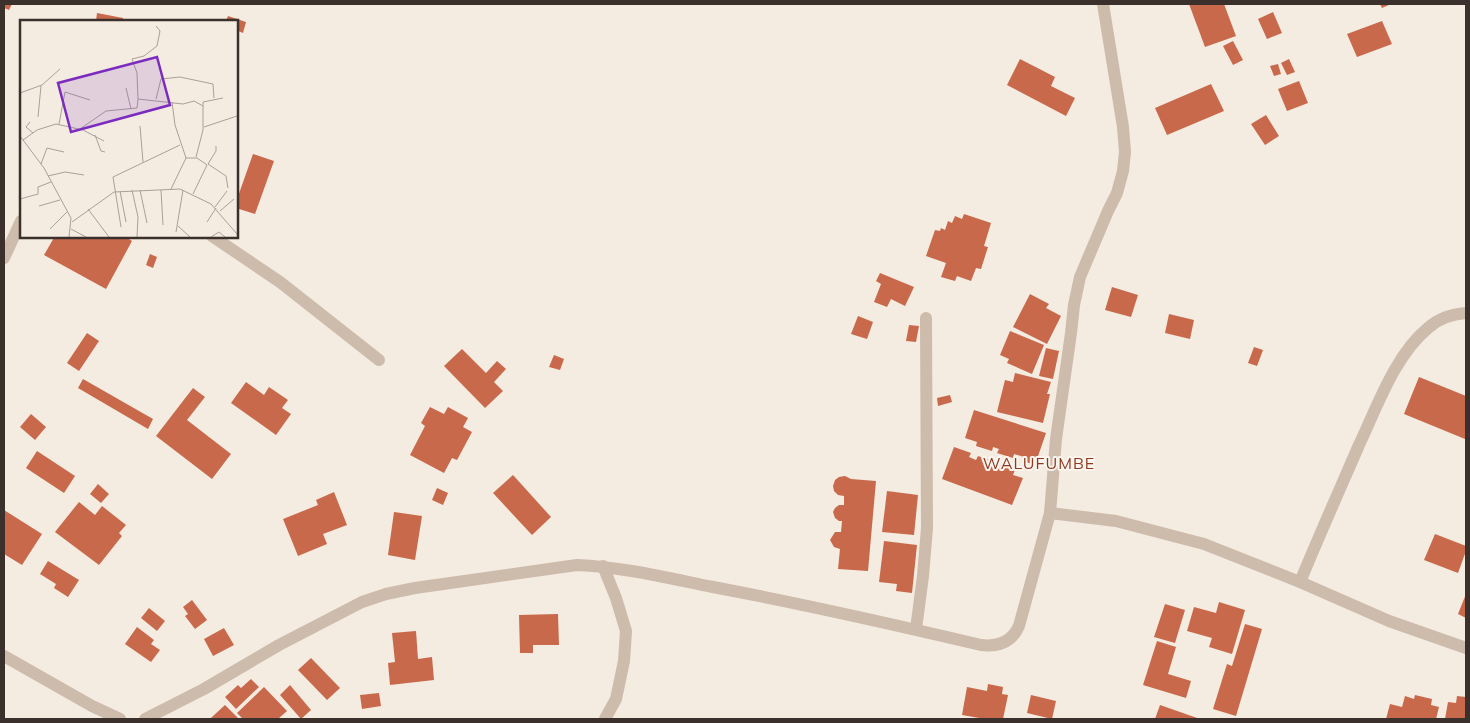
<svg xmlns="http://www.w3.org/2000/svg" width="1470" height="723" font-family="Mulish,sans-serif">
<rect width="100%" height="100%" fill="#f4ebe1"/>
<g fill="#c8694b">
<polygon points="4,4 12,4 9,10 4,8"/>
<polygon points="1189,4 1224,4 1236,36 1205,47"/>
<polygon points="1380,4 1391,4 1382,8"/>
<polygon points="1273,12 1282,33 1267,39 1258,19"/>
<polygon points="97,13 123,18 123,21 96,21"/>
<polygon points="228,16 246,22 243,33 236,30 236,21 226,21"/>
<polygon points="1382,21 1392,44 1357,57 1347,34"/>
<polygon points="1233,41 1243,60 1233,65 1223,46"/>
<polygon points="1020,59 1055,77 1051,86 1075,98 1066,116 1007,85"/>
<polygon points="1289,59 1295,72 1287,75 1281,63"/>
<polygon points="1278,64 1281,74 1274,76 1270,66"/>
<polygon points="1299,81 1308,103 1287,111 1278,89"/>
<polygon points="1211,84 1224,111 1167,135 1155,108"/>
<polygon points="1266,115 1279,136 1265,145 1251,124"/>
<polygon points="253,154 274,161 255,214 236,208 236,202"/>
<polygon points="964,214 991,223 984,246 988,247 981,269 976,268 971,281 957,276 955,281 941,277 946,263 926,256 935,230 940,231 941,228 945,230 948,221 952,223 955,216 962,219"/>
<polygon points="55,236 124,236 132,241 106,289 44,255"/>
<polygon points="150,254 157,257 153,268 146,265"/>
<polygon points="880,273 914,287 905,306 891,299 887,307 874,302 881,284 876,281"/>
<polygon points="1112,287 1138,295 1131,317 1105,310"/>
<polygon points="1030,294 1049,304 1046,308 1061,316 1047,344 1013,327"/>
<polygon points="1169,314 1194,320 1190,339 1165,333"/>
<polygon points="858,316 873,322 867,339 851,334"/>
<polygon points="909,325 919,326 916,342 906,341"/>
<polygon points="1010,331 1044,345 1032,374 1007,363 1009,359 1000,355"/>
<polygon points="87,333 99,341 79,371 67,363"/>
<polygon points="1254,347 1263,350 1257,366 1248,363"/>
<polygon points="1046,348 1059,351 1053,379 1039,376"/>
<polygon points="462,349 486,373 497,361 506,369 494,382 503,391 485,408 444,366"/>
<polygon points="554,355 564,359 560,370 549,367"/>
<polygon points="1015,373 1051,382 1047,394 1050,394 1043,423 997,412 1005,380 1013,382"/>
<polygon points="1419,377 1466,396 1466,435 1465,439 1404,414"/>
<polygon points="83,379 153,419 148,429 78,388"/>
<polygon points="246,382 264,395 269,387 288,400 282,408 291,414 276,435 231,403"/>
<polygon points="193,388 205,397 187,420 231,454 212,479 156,436"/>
<polygon points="950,395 952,402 938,406 937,398"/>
<polygon points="430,407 444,414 448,407 468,418 463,427 472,432 457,460 452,458 444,473 410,455 425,426 421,423"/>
<polygon points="974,410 1046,433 1035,465 1023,461 1024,457 1014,454 1013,458 997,453 999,449 993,447 992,451 976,446 977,442 965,438"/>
<polygon points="31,414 46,427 35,440 20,427"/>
<polygon points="954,447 971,453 969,457 976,460 978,456 992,461 991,466 999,469 1001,465 1015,470 1013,475 1023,478 1012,505 942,479"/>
<polygon points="37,451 75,476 64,493 26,468"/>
<polygon points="513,475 551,517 532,535 493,493"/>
<polygon points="845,476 851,479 876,481 868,571 838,569 840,549 834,547 830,540 835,532 841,532 842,521 839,521 835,518 833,512 835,508 839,505 844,505 844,496 838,495 834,491 833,486 835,480 839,477"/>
<polygon points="98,484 109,494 101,503 90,494"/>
<polygon points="437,488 448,493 443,505 432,500"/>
<polygon points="887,491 918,495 914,535 882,532"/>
<polygon points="334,492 347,525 323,534 327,544 298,556 283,519 318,505 316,500"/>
<polygon points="79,502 95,515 102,506 126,525 119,533 122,536 99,565 55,532"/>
<polygon points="4,510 42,534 22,565 4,554"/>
<polygon points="394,512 422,516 415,560 388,555"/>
<polygon points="1435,534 1466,546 1466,551 1458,573 1424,560"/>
<polygon points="884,541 917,545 912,593 896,591 897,584 879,582"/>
<polygon points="48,561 79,580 68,597 54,588 56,584 40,574"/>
<polygon points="1466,594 1466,618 1458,614"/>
<polygon points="192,600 207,620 195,629 185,616 188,614 183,607"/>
<polygon points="1219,602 1245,610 1232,654 1209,647 1212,638 1187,631 1194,607 1216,613"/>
<polygon points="1165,604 1185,610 1175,643 1154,637"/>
<polygon points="149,608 165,621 157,631 141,618"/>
<polygon points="558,614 559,645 533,645 533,653 520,653 519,615"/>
<polygon points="1245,624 1262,629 1236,716 1213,709 1227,664 1232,666"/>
<polygon points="137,627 154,640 151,644 160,650 151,662 125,644"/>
<polygon points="224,628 234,645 213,656 204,639"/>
<polygon points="416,631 418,659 432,657 434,680 390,685 388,663 395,662 392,633"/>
<polygon points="1157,641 1176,647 1168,674 1191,681 1186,698 1143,685"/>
<polygon points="311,658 340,688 327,700 298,670"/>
<polygon points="251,679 259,687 236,709 225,697 238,685 241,688"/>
<polygon points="988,684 1003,687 1002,694 1008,695 1003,719 985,719 962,715 967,687 987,691"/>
<polygon points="290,685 311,710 301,719 280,695"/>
<polygon points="264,687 287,711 278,719 243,719 237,713"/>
<polygon points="379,693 381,706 362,709 360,695"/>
<polygon points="1031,695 1056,701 1052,719 1027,713"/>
<polygon points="1415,695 1432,699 1431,705 1439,707 1436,719 1386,719 1390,704 1402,707 1405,696 1414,699"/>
<polygon points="1457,696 1466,697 1466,719 1445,719 1448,702 1456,703"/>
<polygon points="225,705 239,719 210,719 212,717"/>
<polygon points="1160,705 1200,719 1155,719"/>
</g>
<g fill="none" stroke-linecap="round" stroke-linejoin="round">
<g stroke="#cdbbac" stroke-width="12">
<polyline points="212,236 280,282 379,360"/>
<polyline points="4,258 21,221"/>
<polyline points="1050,513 1056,439 1071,333 1074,305 1080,277 1108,211 1117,193 1123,171 1125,152 1123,127 1103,4"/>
<polyline points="603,566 616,598 626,631 624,661 616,699 605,719"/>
<path d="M1300,582c19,-46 39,-91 59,-137 18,-38 36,-90 69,-117 11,-10 24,-14 38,-15"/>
<polyline points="916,629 923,576 927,528 926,318"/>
<polyline points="4,656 92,706 120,719"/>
<path d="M145,719l59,-30 75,-44 83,-43 24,-8 29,-6 162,-23c46,2 91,13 136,22 90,17 179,37 268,58 17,2 31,-3 38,-19l31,-113 66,8 88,23 96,38 89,39 77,27"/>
</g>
</g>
<g text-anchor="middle" stroke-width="4" stroke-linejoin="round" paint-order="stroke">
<g font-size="16" letter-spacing="1" fill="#8c3b22" stroke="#fbf5ee">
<text x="1039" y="469">WALUFUMBE</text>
</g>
</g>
<g transform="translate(20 20)">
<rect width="218" height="218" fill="#f4ebe1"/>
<path fill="none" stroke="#aaa098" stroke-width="1" d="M106,68l5,21M0,73l22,-8 18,-16M118,79l-1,-26 -5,-14 12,-3 13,-10 3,-15 -4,-5M136,79l5,-20 19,-2 33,7 1,14M152,82l3,23 11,33M18,97l3,-31M10,102l-4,5 7,6M39,104l6,-32 25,8M120,106l3,36M184,107l33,-11M60,109l26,-18 31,-3 1,-9 45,5 11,-3 9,5M75,115l6,16 4,1M0,116l24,32 27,50 -2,19M3,120l14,-10 19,-6 27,6 21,11M176,137l7,-27v-28l20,-4M21,144l6,-16 17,4M188,144l18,12 2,12M188,144l8,-13v-5M28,156l17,-4 19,3M151,169l15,-31h11l10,7 -14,29M112,170l6,27 -1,20M120,170l7,33M141,170l2,35M100,171l6,31M0,179l18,-5v-7l13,-5M19,186l21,-6M195,187l12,-16M68,189l21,28M200,191l14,-12M52,202l42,-30 66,-3 31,15 26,30M187,202l9,-14M158,206l12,11M101,207l-8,-50 67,-32M30,209l17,-17M51,209l15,8M156,212l7,-42M191,217l8,-5 6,5"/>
<path fill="#7b2cbf" fill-opacity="0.15" stroke="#7b2cbf" stroke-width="2.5" d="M137,37l13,48 -99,27 -13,-49z"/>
<rect width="218" height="218" fill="none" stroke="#3b302b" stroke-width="2.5"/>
</g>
<rect width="1470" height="723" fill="none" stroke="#3b302b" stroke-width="10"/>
</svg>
